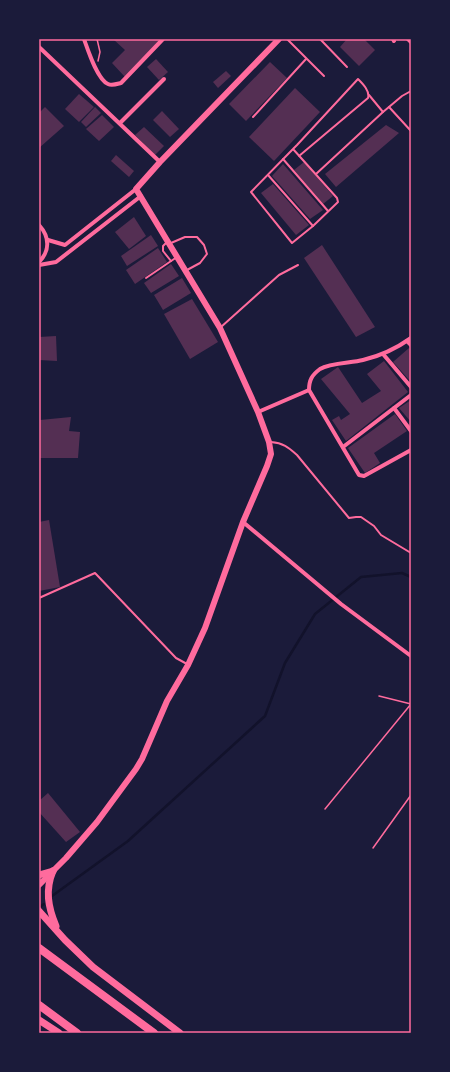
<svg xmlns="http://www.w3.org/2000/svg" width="450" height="1072" font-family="Rubik,sans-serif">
<rect width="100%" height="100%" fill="#1b1b3a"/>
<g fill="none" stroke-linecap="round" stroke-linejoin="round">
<g stroke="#12122b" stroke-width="2.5">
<polyline points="52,896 128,841 265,716 285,663 315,614 361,577 402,573 411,577"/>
<polyline points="41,906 44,904"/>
</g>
</g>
<g fill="#542f53">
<polygon points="113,39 161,39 125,77 112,63 125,50"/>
<polygon points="347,39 364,39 375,50 359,66 340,47"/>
<polygon points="156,59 168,72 159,80 147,67"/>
<polygon points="270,62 287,78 246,121 229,104"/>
<polygon points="226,71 231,76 218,88 213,82"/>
<polygon points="295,88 320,112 274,161 249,137"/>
<polygon points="79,94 94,107 79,122 65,109"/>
<polygon points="45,107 64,126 39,148 39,113"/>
<polygon points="95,107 101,113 86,127 81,122"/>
<polygon points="162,111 179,129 170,137 153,120"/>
<polygon points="102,115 114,127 99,141 86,129"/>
<polygon points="386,125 399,133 336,187 325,174"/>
<polygon points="144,127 164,146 155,155 135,135"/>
<polygon points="116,155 134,171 129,177 111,161"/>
<polygon points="304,162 333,196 323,204 294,170"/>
<polygon points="283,164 323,210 310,219 272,176"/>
<polygon points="273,184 309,225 296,235 261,193"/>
<polygon points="134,217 146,236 129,249 115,232"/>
<polygon points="151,235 158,246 127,266 121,256"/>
<polygon points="322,245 375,327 356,337 304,258"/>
<polygon points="158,248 167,262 135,284 126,270"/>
<polygon points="171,264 179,276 151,293 144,283"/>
<polygon points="182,278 191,293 163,310 154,295"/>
<polygon points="192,299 218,342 190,359 164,314"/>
<polygon points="56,336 57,361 39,360 39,337"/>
<polygon points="409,348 411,351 411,382 393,362"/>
<polygon points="384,361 408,392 346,441 332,420 339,416 341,420 350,414 321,379 338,367 362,403 381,391 367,374"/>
<polygon points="411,400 411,422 399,408"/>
<polygon points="395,414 407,431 374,453 380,463 365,473 348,448"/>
<polygon points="71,417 69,431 80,432 78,458 39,458 40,420"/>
<polygon points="49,520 60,587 39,591 39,522"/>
<polygon points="48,793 80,832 66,842 39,812 39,801"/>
</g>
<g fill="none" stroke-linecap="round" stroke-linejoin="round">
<g stroke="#ff6b9d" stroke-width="1.5">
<polyline points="97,39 100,52 98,61"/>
<polyline points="325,809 411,704 379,696"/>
<polyline points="373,848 411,795"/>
</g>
<g stroke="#ff6b9d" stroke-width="2">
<polyline points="287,39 324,76"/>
<polyline points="320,39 347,67"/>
<polyline points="369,95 383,112"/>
<polyline points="389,107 411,131"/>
<polyline points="253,117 306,59"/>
<path d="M293,149l44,49 1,4 -25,24 -21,17 -41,-51 42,-43 4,-4 61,-66c5,5 12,12 10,19l-69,58"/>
<polyline points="283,159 328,211"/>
<polyline points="316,174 383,112 402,96 411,91"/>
<polyline points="268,175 313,226"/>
<polyline points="166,243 163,246 163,251 171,261"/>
<polyline points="171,243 185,237 197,237 204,245 207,254 200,263 187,270"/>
<polyline points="146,278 177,257"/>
<polyline points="221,327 279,275 298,265"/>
<path d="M271,442c12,1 17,5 26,13l52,63 7,-1h5l13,9 7,9 30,18"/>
<polyline points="39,598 95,573 176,658 187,664"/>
</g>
<g stroke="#ff6b9d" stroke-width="4">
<path d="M84,39c4,11 13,40 24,45 4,2 9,0 13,-1l42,-44"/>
<polyline points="393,39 394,41"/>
<polyline points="408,39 411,42"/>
<polyline points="39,47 160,162"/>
<polyline points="120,123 164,79"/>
<path d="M39,225c11,12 11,26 0,37"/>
<polyline points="48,240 65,245 136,189"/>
<polyline points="39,265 56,262 141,196"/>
<path d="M411,338c-14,10 -31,18 -48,22 -12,3 -33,3 -43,9 -8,6 -11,11 -11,21l50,85 5,1 47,-26"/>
<polyline points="407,341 411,345"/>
<polyline points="383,354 411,387"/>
<polyline points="394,408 411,431"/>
<polyline points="258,412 309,390"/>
<polyline points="343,447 411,395"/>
<polyline points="243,522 341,604 411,656"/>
</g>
<polyline stroke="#ff6b9d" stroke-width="6" points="39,885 66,858 97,822 136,769 142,759 167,701 188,665 205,628 243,522 267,466 271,454 269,442 258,412 220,328 136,189 160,162 279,39"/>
<g stroke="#ff6b9d" stroke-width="7">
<path d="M53,871c-8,19 -5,36 3,55"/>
<polyline points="39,875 53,871"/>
<polyline points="39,911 65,940 93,967 180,1033"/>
<polyline points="39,1020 59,1033"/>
</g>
<g stroke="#ff6b9d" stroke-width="8">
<polyline points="39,948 154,1033"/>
<polyline points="39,1005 77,1033"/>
</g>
</g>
<rect width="450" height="1072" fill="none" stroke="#1b1b3a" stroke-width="80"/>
<rect x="40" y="40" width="370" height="992" fill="none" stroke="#ff6b9d" stroke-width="1.5"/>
</svg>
